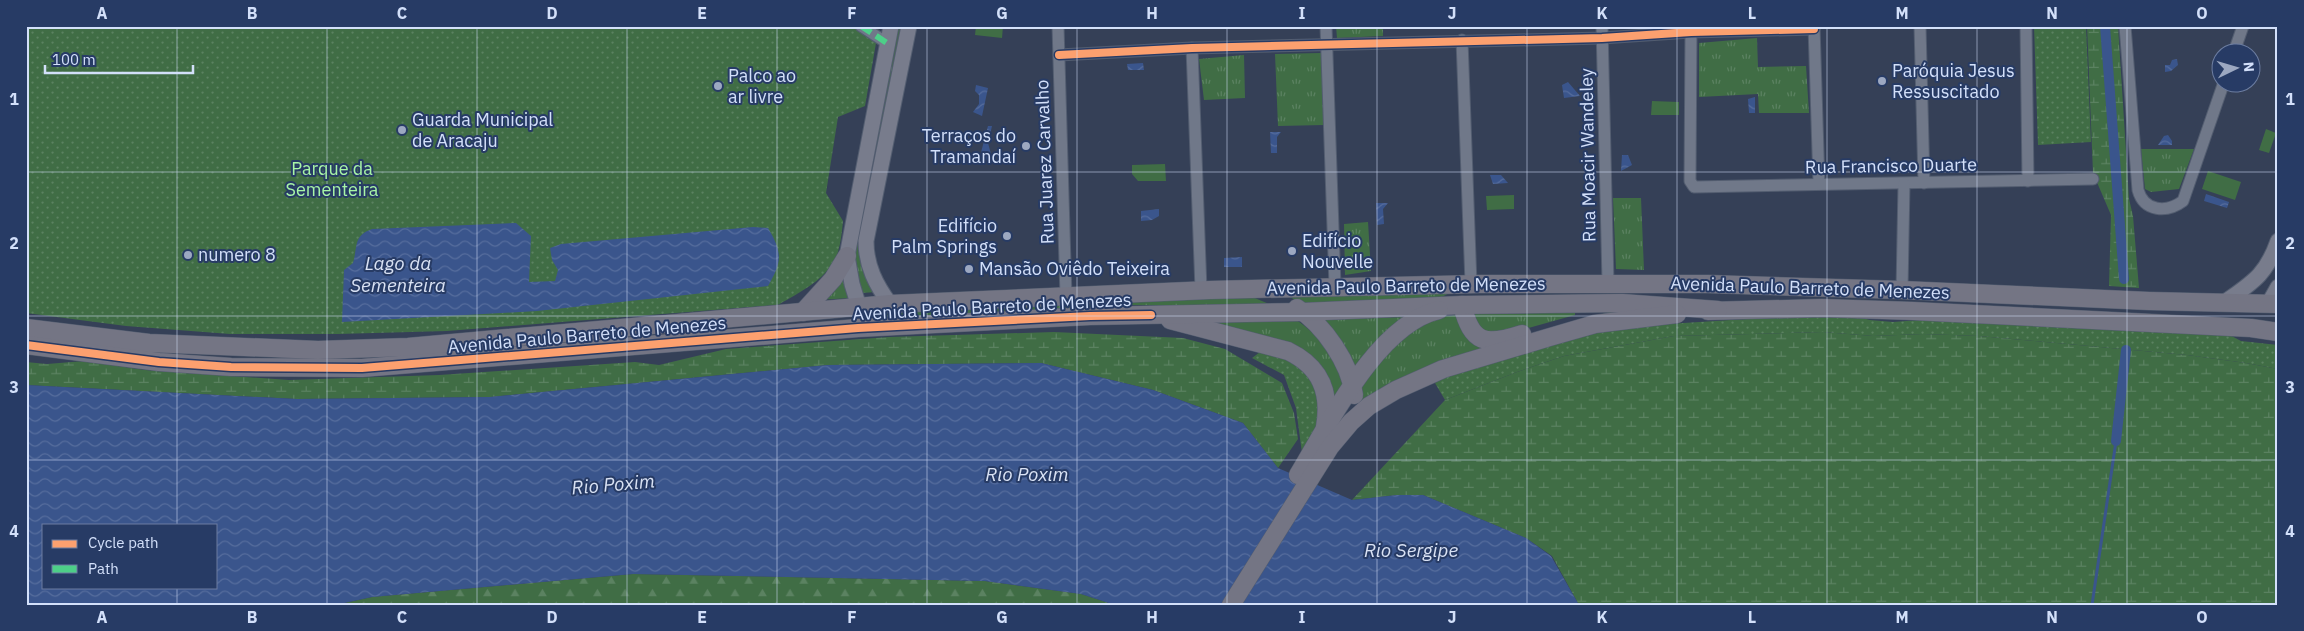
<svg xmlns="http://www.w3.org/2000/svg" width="2304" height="631" font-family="'IBM Plex Sans',sans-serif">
<defs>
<pattern id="grass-tufts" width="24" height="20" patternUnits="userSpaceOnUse" patternTransform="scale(1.25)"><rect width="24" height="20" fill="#406d45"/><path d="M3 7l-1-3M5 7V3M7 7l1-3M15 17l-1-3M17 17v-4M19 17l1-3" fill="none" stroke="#5b8261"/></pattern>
<pattern id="forest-firs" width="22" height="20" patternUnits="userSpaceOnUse" patternTransform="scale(1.25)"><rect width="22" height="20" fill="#406d45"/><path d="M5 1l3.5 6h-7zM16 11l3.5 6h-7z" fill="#5b8261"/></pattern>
<pattern id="wetland-marsh" width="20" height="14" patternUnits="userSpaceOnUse" patternTransform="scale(1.25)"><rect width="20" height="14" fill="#406d45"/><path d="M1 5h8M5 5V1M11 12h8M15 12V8" fill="none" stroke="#5b8261"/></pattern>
<pattern id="park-dots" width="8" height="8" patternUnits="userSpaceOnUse" patternTransform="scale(1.25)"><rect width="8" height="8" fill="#406d45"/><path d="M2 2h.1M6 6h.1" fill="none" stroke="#5b8261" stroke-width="1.8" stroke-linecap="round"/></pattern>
<pattern id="water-waves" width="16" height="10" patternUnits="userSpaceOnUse" patternTransform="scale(1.25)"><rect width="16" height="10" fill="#3a558c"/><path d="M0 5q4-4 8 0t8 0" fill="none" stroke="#566d9d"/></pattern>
</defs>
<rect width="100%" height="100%" fill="#354057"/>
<g fill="url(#grass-tufts)">
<polygon points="898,26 904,26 878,152 874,150"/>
<polygon points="1336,26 1383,26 1383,36 1337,38"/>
<polygon points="1757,38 1758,67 1806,66 1809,113 1759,113 1758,94 1699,97 1699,43"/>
<polygon points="1321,53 1324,125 1278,126 1275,54"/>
<polygon points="1244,55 1245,98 1204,100 1199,59"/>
<polygon points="2141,149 2194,149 2179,189 2151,192 2145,189"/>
<polygon points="870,170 876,171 864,230 876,292 862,293 855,270 855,253"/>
<polygon points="1613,198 1641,198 1644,270 1616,269"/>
<polygon points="1368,222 1371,271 1345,275 1344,224"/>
<polygon points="845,269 851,298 817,300"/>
<polygon points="1451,292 1431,303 1303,305 1287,295"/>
<polygon points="1250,296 1276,307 1131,305 876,319 870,315 961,308"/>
<polygon points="1575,311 1575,315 1496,337 1482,334 1472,314"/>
<polygon points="1612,311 1619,312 1620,314 1363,405 1359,399 1360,388 1405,332 1439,317 1459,315 1464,332 1528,337"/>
<polygon points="1407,317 1356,373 1321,319"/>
<path d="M1295,319c30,20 38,38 50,70l-12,22 -7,-29 -111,-55v-7z"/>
</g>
<polygon fill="url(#forest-firs)" points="633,574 985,581 1081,594 1115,605 335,605 372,597"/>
<g fill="url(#wetland-marsh)">
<polygon points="2087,26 2118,26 2129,199 2133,216 2139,288 2109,286 2111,215 2093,173"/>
<polygon points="1054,332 1183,338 1225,349 1282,383 1294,413 1298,439 1278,468 1243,423 1153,390 1041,363 828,365 490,397 297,399 26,385 26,362 47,364 84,361 145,370 289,380 439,375 635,362 659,365 726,349 889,337"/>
<polygon points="1823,332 1873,336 1923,334 1979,336 2187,355 2246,363 2278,369 2278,605 1579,605 1552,556 1526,538 1423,495 1397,495 1352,500 1445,400 1517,372 1564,356 1674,336"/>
</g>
<g fill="url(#park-dots)">
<path d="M26,26h853l-14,80 -27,11 -12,76 17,28c-1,10 -2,21 -5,31 -8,26 -38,40 -60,53l-331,26 -109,3h-108l-104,-8 -100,-13z"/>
<polygon points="2034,26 2086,26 2091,142 2038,145"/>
<polygon points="1850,315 1870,320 1893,322 1946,318 2226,333 2241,341 2278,345 2278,369 2246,363 2187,355 1979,336 1923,334 1873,336 1823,332 1674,336 1564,356 1517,372 1445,400 1435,383 1446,377 1596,332 1636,326 1747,319"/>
<polygon points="1264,349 1300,360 1317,380 1320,425 1302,453 1296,408 1284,375 1252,358"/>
</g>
<g fill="#406d45">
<polygon points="976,26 1003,26 1002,38 975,35"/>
<polygon points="1652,101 1679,102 1679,115 1651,115"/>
<polygon points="2266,129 2276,133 2269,153 2259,150"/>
<polygon points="1165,164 1166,181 1138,181 1132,174 1132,165"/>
<polygon points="2208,171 2241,182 2235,200 2202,189"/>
<polygon points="1514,195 1514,209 1487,210 1486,196"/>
</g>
<g fill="url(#water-waves)" fill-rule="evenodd">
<polygon points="2177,59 2178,65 2171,71 2165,72 2165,65 2170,65 2172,60"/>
<polygon points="1143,63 1144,70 1128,70 1127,64"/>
<polygon points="1568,82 1580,96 1564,98 1562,85"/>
<polygon points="976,85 988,88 982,116 973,112 979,104 979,95 975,91"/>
<polygon points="1755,97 1755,113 1749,113 1748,99"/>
<polygon points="988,126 992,126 988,143 991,154 984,163 979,160"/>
<polygon points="1270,132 1281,132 1277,137 1277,153 1271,153"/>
<polygon points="2168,135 2172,141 2172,145 2158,145 2164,136"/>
<polygon points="1622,155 1628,155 1632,165 1621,171"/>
<polygon points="1490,175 1501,175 1508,183 1493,184"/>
<polygon points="2206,194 2229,202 2227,208 2204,201"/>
<polygon points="1376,203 1388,203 1383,209 1384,224 1377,225"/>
<polygon points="1159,209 1159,216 1152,220 1141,221 1141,211"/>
<path d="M516,223l15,13 -2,46 26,-1 3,-11 -6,-10 -2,-12 11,-4 192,-17 15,1c15,25 14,34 0,58l-231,25 -195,11 2,-52 9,-7c5,-17 0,-27 19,-34z"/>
<polygon points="1242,257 1242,267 1224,267 1224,258"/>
<path d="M1041,363l112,27 90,33 35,45 74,32 45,-5h26l103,43 25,18 28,49h-464l-34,-11 -96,-13 -352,-7 -261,23 -37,8h-309v-220l271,14 193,-2 338,-32zM44,525h172v62h-172z"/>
</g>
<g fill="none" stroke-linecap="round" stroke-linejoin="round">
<polyline stroke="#3a558c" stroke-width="3" points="2092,605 2116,441"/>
<g stroke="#3a558c" stroke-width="10">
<polyline points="2105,26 2124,279"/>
<polyline points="2116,441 2126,350"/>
</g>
<g stroke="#535d70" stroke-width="13">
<g id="street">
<polyline points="861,26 887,43"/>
<polyline points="1058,26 1066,297"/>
<polyline points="1326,26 1335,286"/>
<polyline points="1602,26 1608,283"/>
<polyline points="1814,26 1819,184"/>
<polyline points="1920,26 1924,183"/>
<polyline points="2026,26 2028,181"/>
<path d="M2125,26l13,164c6,22 29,23 45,11l41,-119"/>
<polyline points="1691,32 1690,181 1694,187 2093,179"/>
<polyline points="1462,40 1471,284"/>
<polyline points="1192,48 1201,290"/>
<polyline points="2234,52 2243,26"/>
<polyline points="1059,55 1192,48 1602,38 1691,32 1814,29"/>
<polyline points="1902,290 1904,184"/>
</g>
</g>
<g stroke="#535d70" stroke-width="17">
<g id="secondary">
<path d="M2225,302c28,-20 41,-27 53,-61"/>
<polyline points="2269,303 2278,287"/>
<path d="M890,304c-14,-19 -24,-38 -24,-63l43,-215"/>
<polyline points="859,307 852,284 847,256 891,26"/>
</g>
</g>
<g stroke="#535d70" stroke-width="19">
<g id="primary">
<path d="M1462,305c10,39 23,41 60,29"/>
<path d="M1297,308c27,17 53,55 57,87"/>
<polyline points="1708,311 1822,308 1913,311 2251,328 2278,332"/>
<polyline points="803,312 833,279 847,256"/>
<path d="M1170,320l118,31c33,16 43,41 37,76"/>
<polyline points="26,328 149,343 318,350 408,347 890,304 1210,290 1479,284 1708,284 1902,290 2149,301 2278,304"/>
<polyline points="26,345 159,362 231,367 362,368 858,328 1090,316 1302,312 1462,305 1622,303 1718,310"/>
<path d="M1298,475c31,-51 79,-151 141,-165"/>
<polyline points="1231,605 1330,447 1351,422 1369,406 1396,390 1443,369 1550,337 1595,324 1677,314"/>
</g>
</g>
<use href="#street" stroke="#707889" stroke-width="11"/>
<use href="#secondary" stroke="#787c8c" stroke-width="15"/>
<use href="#primary" stroke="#747584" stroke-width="18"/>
<polyline stroke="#4dcf88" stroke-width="6" stroke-dasharray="12 6" stroke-linecap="butt" points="861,26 887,43"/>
<g stroke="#273b65" stroke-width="11">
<g id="cycleway">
<polyline points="1059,55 1192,48 1602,38 1691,32 1814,29"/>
<polyline points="26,345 159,362 231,367 362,368 858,328 1090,316 1151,315"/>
</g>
</g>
<use href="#cycleway" stroke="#fca06f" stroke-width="8"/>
</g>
<path fill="none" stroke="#d3e0fa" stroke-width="1" stroke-opacity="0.55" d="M177,26v499M327,26v579M477,26v579M627,26v579M777,26v579M927,26v579M1077,26v579M1227,26v579M1377,26v579M1527,26v579M1677,26v579M1827,26v579M1977,26v579M2127,26v579M26,172h2252M26,316h2252M26,460h2252M177,587v18"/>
<g fill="#9ca8c1" stroke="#273b65" stroke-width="2">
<circle cx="1882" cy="81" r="5"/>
<circle cx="718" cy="86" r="5"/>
<circle cx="402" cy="130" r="5"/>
<circle cx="1026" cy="146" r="5"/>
<circle cx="1007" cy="236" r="5"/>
<circle cx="1292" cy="251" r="5"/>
<circle cx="188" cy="255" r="5"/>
<circle cx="969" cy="269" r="5"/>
</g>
<g text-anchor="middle" stroke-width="4" stroke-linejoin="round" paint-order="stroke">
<g font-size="18" fill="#d3e0fa" stroke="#273b65" text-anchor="start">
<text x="1892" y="77">Paróquia Jesus<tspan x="1892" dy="21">Ressuscitado</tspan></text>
<text x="728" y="82">Palco ao<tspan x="728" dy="21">ar livre</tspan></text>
<text x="412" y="126">Guarda Municipal<tspan x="412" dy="21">de Aracaju</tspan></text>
<text x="1016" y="142" text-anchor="end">Terraços do<tspan x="1016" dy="21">Tramandaí</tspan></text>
<text x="997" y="232" text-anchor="end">Edifício<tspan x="997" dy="21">Palm Springs</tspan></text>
<text x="1302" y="247">Edifício<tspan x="1302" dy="21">Nouvelle</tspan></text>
<text x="198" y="261">numero 8</text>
<text x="979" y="275">Mansão Oviêdo Teixeira</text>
</g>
<g font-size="18" fill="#d3e0fa" stroke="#273b65">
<text transform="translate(1588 155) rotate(-91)" y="6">Rua Moacir Wandeley</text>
<text transform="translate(1045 162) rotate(-92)" y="6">Rua Juarez Carvalho</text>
<text transform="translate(1891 166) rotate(-1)" y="6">Rua Francisco Duarte</text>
<text transform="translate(1406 286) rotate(-1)" y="6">Avenida Paulo Barreto de Menezes</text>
<text transform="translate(1810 288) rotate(2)" y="6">Avenida Paulo Barreto de Menezes</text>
<text transform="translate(992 307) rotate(-3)" y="6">Avenida Paulo Barreto de Menezes</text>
<text transform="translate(587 335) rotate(-5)" y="6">Avenida Paulo Barreto de Menezes</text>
</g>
<g font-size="18" fill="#a8f5a6" stroke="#273b65">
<text x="332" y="175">Parque da<tspan x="332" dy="21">Sementeira</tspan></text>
</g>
<g font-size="19" font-style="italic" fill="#d9e2f4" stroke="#273b65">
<text x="398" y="270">Lago da<tspan x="398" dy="22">Sementeira</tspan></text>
<text x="1027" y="481">Rio Poxim</text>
<text transform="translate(613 484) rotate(-5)" y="7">Rio Poxim</text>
<text x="1411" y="557">Rio Sergipe</text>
</g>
</g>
<rect width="2304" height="631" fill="none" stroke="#273b65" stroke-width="55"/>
<rect x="42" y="524" width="175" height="65" fill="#273b65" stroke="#6c7da1"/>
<rect x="52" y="540" width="25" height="8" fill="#fca06f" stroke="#6c7da1"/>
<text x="88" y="548" font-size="15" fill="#d3e0fa">Cycle path</text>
<rect x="52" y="565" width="25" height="8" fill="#4dcf88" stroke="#6c7da1"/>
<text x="88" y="574" font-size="15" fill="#d3e0fa">Path</text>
<g transform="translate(2236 68) rotate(85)"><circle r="24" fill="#273b65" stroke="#6c7da1"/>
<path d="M0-4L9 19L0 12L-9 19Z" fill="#9ca8c1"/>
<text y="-8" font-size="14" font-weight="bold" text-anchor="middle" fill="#d3e0fa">N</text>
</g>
<path d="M45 65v8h148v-8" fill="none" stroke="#d3e0fa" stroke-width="2.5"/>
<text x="52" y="65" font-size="15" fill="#d3e0fa" stroke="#273b65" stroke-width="4" paint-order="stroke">100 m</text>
<rect x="28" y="28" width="2248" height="576" fill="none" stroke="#d3e0fa" stroke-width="2"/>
<g font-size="16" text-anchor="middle" font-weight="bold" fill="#d3e0fa">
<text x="102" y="19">A</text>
<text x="252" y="19">B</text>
<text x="402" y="19">C</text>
<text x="552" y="19">D</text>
<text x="702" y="19">E</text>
<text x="852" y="19">F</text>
<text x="1002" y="19">G</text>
<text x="1152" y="19">H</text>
<text x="1302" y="19">I</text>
<text x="1452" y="19">J</text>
<text x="1602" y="19">K</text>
<text x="1752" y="19">L</text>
<text x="1902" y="19">M</text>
<text x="2052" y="19">N</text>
<text x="2202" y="19">O</text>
<text x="14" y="105">1</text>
<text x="2290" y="105">1</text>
<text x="14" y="249">2</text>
<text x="2290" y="249">2</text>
<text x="14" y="393">3</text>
<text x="2290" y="393">3</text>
<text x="14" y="537">4</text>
<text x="2290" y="537">4</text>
<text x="102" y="623">A</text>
<text x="252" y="623">B</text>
<text x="402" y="623">C</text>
<text x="552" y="623">D</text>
<text x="702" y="623">E</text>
<text x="852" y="623">F</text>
<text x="1002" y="623">G</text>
<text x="1152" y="623">H</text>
<text x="1302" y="623">I</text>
<text x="1452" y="623">J</text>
<text x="1602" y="623">K</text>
<text x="1752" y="623">L</text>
<text x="1902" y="623">M</text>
<text x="2052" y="623">N</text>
<text x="2202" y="623">O</text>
</g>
</svg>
